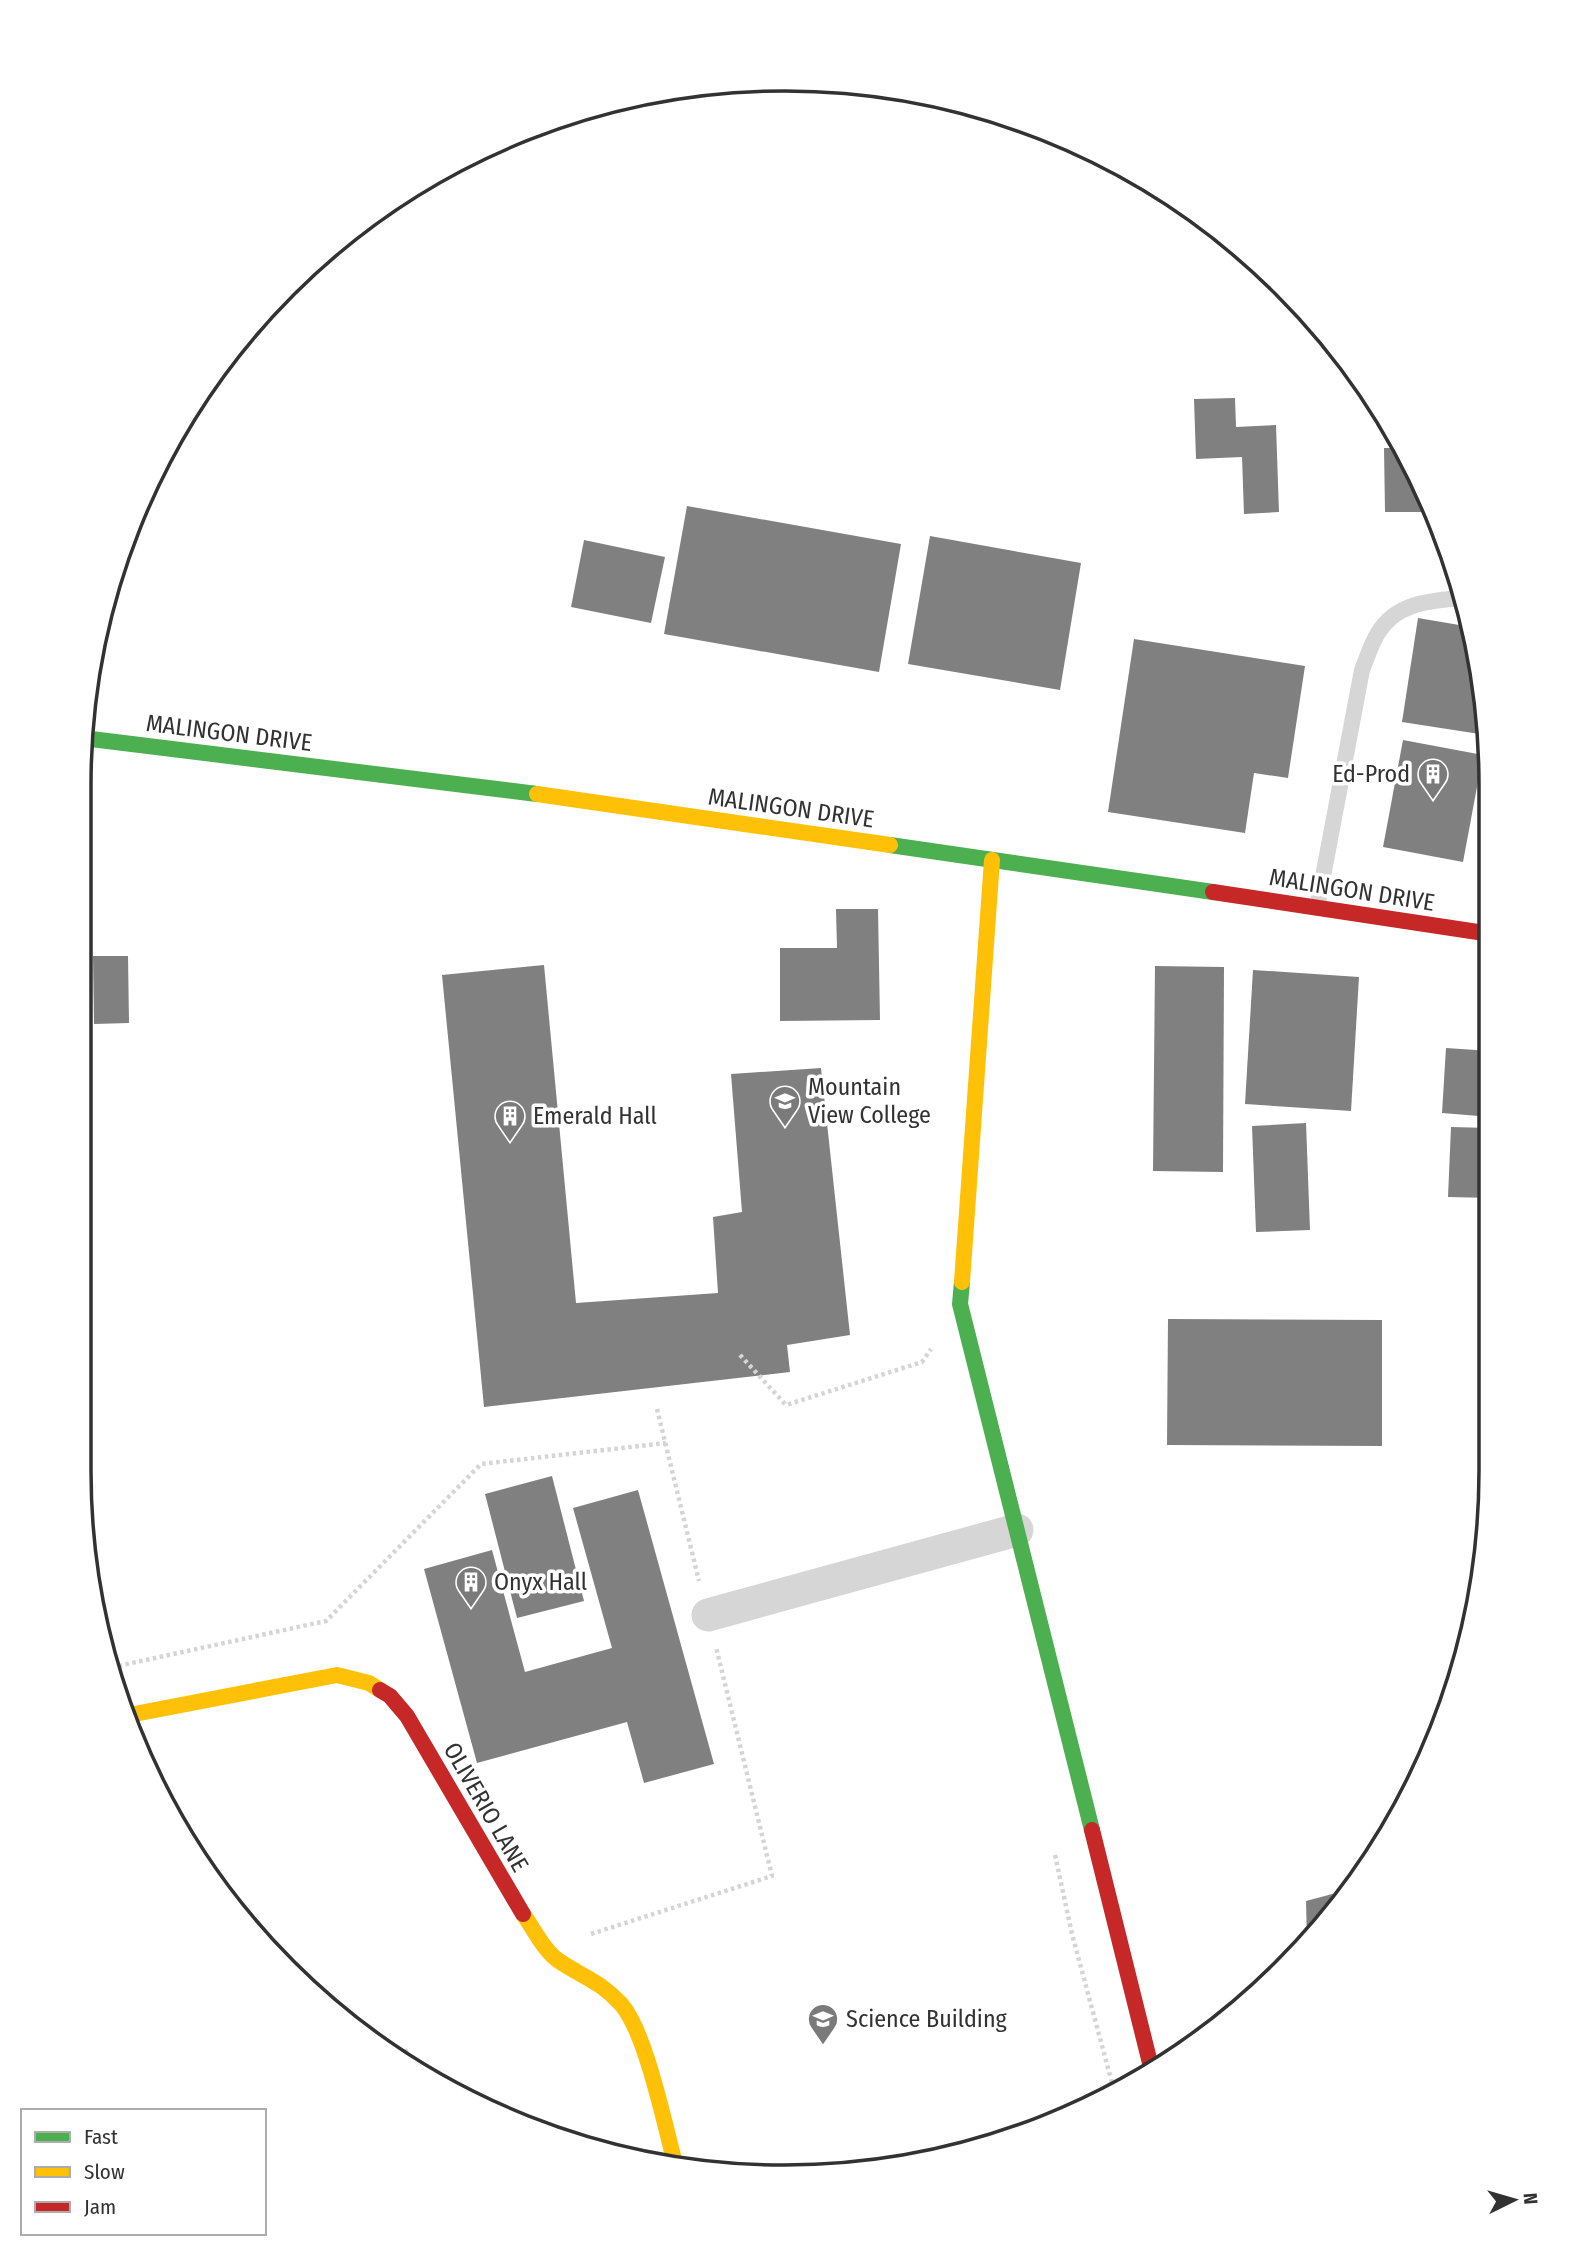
<svg xmlns="http://www.w3.org/2000/svg" width="1570" height="2256" font-family="'Fira Sans Condensed',sans-serif">
<rect width="100%" height="100%" fill="#fff"/>
<g fill="#808080">
<polygon points="1235,398 1236,427 1276,425 1279,512 1244,514 1242,457 1196,459 1194,399"/>
<polygon points="1384,448 1403,448 1418,472 1432,512 1385,512"/>
<polygon points="687,506 901,544 879,672 664,634"/>
<polygon points="930,536 1081,563 1060,690 908,664"/>
<polygon points="584,540 665,557 651,623 571,607"/>
<polygon points="1418,618 1471,627 1478,648 1486,735 1402,722"/>
<polygon points="1134,639 1305,666 1288,778 1254,773 1245,833 1108,812"/>
<polygon points="1403,740 1483,755 1463,862 1383,847"/>
<polygon points="836,909 878,909 880,1020 780,1021 780,948 837,948"/>
<polygon points="93,956 128,956 129,1023 94,1024"/>
<polygon points="544,965 576,1303 718,1293 713,1217 742,1212 731,1074 821,1068 850,1335 787,1345 790,1372 484,1407 442,975"/>
<polygon points="1155,966 1224,967 1223,1172 1153,1171"/>
<polygon points="1253,970 1359,977 1351,1111 1245,1104"/>
<polygon points="86,1016 89,1051 79,1052 79,1017"/>
<polygon points="1446,1048 1491,1051 1491,1117 1442,1113"/>
<polygon points="1306,1123 1310,1230 1256,1232 1252,1126"/>
<polygon points="1451,1127 1491,1128 1491,1198 1448,1197"/>
<polygon points="1168,1319 1382,1320 1382,1446 1167,1445"/>
<polygon points="552,1476 584,1601 517,1618 485,1494"/>
<polygon points="638,1490 714,1764 644,1783 627,1722 477,1763 424,1569 492,1550 525,1672 612,1648 573,1508"/>
<polygon points="1351,1889 1307,1942 1306,1901"/>
</g>
<g fill="none" stroke-linecap="round" stroke-linejoin="round">
<g stroke="#d5d5d5" stroke-width="4.5" stroke-dasharray="3.5 3.5" stroke-linecap="butt">
<polyline points="90,702 95,637"/>
<polyline points="740,1355 786,1405 922,1362 931,1349"/>
<polyline points="657,1409 699,1581"/>
<polyline points="121,1679 118,1666 326,1621 481,1464 666,1443"/>
<polyline points="1055,1855 1072,1934 1115,2094"/>
<polyline points="591,1934 772,1876 716,1647"/>
<polyline points="405,2049 412,2068"/>
</g>
<path stroke="#d6d6d6" stroke-width="16" d="M1317,908l45,-238c5,-12 9,-26 16,-37 18,-30 51,-32 83,-35"/>
<polyline stroke="#d6d6d6" stroke-width="33" points="708,1615 1017,1530"/>
<g stroke="#4caf50" stroke-width="16">
<polyline points="83,738 537,794"/>
<polyline points="890,845 1213,892"/>
<polyline points="962,1282 960,1304 1092,1830"/>
</g>
<g stroke="#ffc107" stroke-width="16">
<polyline points="537,794 890,845"/>
<polyline points="962,1282 992,860"/>
<polyline points="124,1716 337,1675 369,1683 380,1690"/>
<path d="M523,1914c11,15 21,37 36,47 24,16 41,20 62,43 25,28 44,123 55,163"/>
</g>
<g stroke="#c62828" stroke-width="16">
<polyline points="1213,892 1491,934"/>
<polyline points="380,1690 390,1696 407,1716 523,1914"/>
<polyline points="1092,1830 1152,2071"/>
</g>
</g>
<defs>
<g id="building-pin" transform="scale(1.575)"><path d="M0 17L-7.5 6A9.5 9.5 0 1 1 7.5 6Z" fill="#7a7a7a" stroke="#fff"/><path d="M-4-6H4V6H1V3H-1V6H-4ZM-2.5-4.3h1.7v1.8h-1.7ZM.8-4.3h1.7v1.8H.8ZM-2.5-1h1.7V.8h-1.7ZM.8-1h1.7V.8H.8Z" fill="#fff"/></g>
<g id="university-pin" transform="scale(1.575)"><path d="M0 17L-7.5 6A9.5 9.5 0 1 1 7.5 6Z" fill="#7a7a7a" stroke="#fff"/><path d="M0-5L7-2L0 1L-7-2ZM-4 1L0 2.5L4 1V4Q0 6-4 4Z" fill="#fff"/></g>
<g id="school-pin" transform="scale(1.575)"><path d="M0 17L-7.5 6A9.5 9.5 0 1 1 7.5 6Z" fill="#7a7a7a" stroke="#fff"/><path d="M0-5L7-2L0 1L-7-2ZM-4 1L0 2.5L4 1V4Q0 6-4 4Z" fill="#fff"/></g>
</defs>
<g fill-rule="evenodd">
<use href="#building-pin" x="1433" y="774"/>
<use href="#university-pin" x="785" y="1101"/>
<use href="#building-pin" x="510" y="1116"/>
<use href="#building-pin" x="471" y="1582"/>
<use href="#school-pin" x="823" y="2019"/>
</g>
<g text-anchor="middle" stroke-width="7" stroke-linejoin="round" paint-order="stroke">
<g font-size="24" fill="#323232" stroke="#fff">
<text transform="translate(229 733) rotate(7)" y="8">MALINGON DRIVE</text>
<text transform="translate(791 808) rotate(8)" y="8">MALINGON DRIVE</text>
<text transform="translate(1352 890) rotate(9)" y="8">MALINGON DRIVE</text>
<text transform="translate(486 1807) rotate(60)" y="8">OLIVERIO LANE</text>
</g>
<g font-size="24" fill="#323232" stroke="#fff" text-anchor="start">
<text x="1410" y="782" text-anchor="end">Ed-Prod</text>
<text x="808" y="1095">Mountain<tspan x="808" dy="28">View College</tspan></text>
<text x="533" y="1124">Emerald Hall</text>
<text x="494" y="1590">Onyx Hall</text>
<text x="846" y="2027">Science Building</text>
</g>
</g>
<path d="M0 0H1570V2256H0ZM785 91H785A694 694 0 0 1 1479 785V1471A694 694 0 0 1 785 2165H785A694 694 0 0 1 91 1471V785A694 694 0 0 1 785 91Z" fill="#fff" fill-rule="evenodd"/>
<path fill="none" stroke="#323232" stroke-width="3.5" d="M785 91H785A694 694 0 0 1 1479 785V1471A694 694 0 0 1 785 2165H785A694 694 0 0 1 91 1471V785A694 694 0 0 1 785 91Z"/>
<rect x="21" y="2109" width="245" height="126" fill="#ffffff" stroke="#adadad" stroke-width="2"/>
<rect x="35" y="2132" width="35" height="10" fill="#4caf50" stroke="#adadad" stroke-width="2"/>
<text x="84" y="2144" font-size="21" fill="#323232">Fast</text>
<rect x="35" y="2167" width="35" height="10" fill="#ffc107" stroke="#adadad" stroke-width="2"/>
<text x="84" y="2179" font-size="21" fill="#323232">Slow</text>
<rect x="35" y="2202" width="35" height="10" fill="#c62828" stroke="#adadad" stroke-width="2"/>
<text x="84" y="2214" font-size="21" fill="#323232">Jam</text>
<g transform="translate(1514 2200) rotate(85)" stroke="#ffffff" stroke-width="5" paint-order="stroke">
<path d="M0-5L12 26L0 18L-12 26Z" fill="#323232"/>
<text y="-10" font-size="19" font-weight="bold" text-anchor="middle" fill="#323232">N</text>
</g>
</svg>
